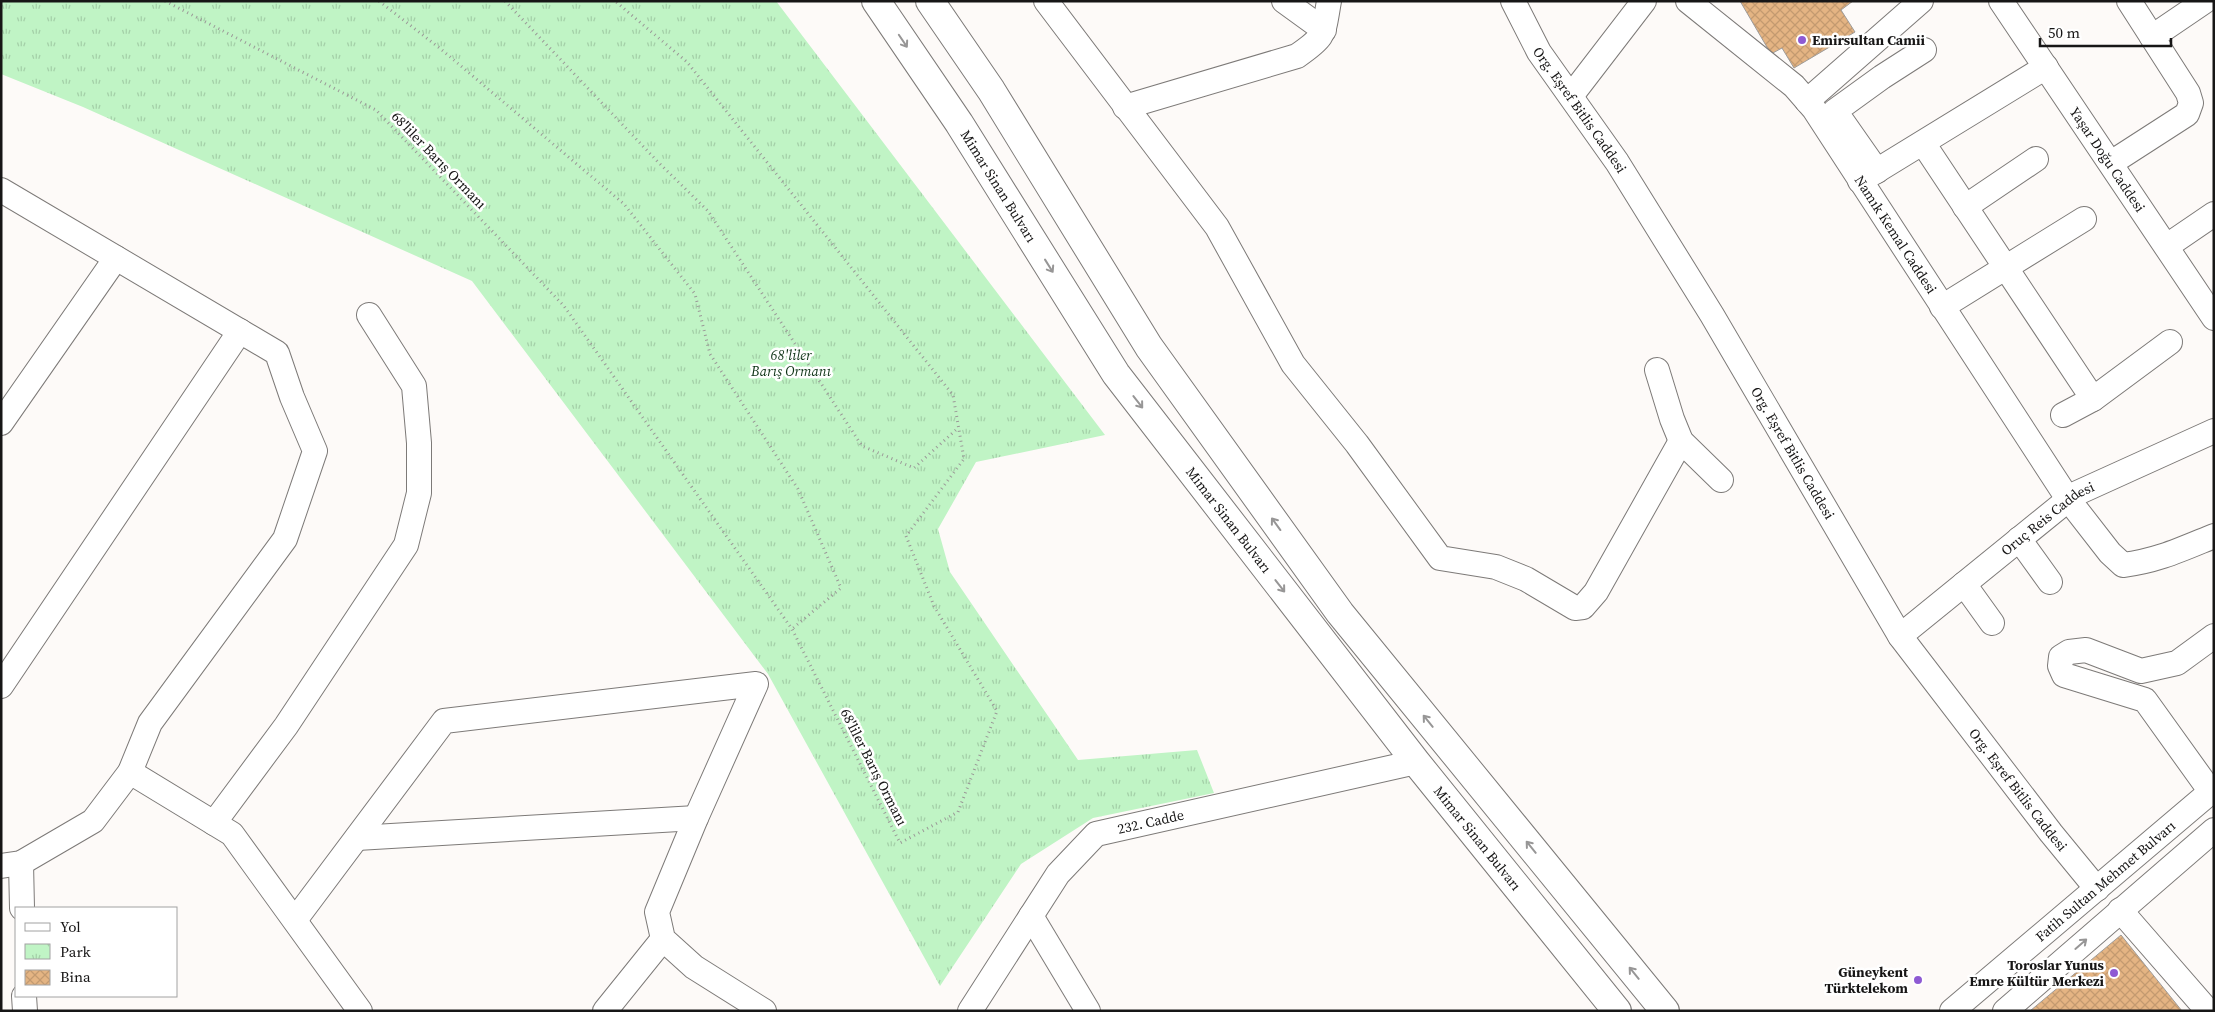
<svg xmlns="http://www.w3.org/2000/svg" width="2215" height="1012" font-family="'Source Serif 4',serif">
<defs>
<pattern id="park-tufts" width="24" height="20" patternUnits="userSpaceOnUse" patternTransform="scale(1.25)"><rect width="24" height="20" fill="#c0f4c5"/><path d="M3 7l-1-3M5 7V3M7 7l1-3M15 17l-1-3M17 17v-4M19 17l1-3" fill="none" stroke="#a4d0a8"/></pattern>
<pattern id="building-cross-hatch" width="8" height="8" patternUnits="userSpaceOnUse" patternTransform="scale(1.25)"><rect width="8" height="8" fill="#e4b483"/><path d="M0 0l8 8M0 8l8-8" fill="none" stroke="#c39a70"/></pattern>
</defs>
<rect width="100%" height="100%" fill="#fdfaf8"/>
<polygon fill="url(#park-tufts)" points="1,1 776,1 1105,435 976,462 938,529 950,572 1078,760 1197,750 1214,793 1093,818 1021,864 940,986 768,674 472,281 83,107 1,74"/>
<g fill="url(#building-cross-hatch)" stroke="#9e9c9a">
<polygon points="1740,1 1853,1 1841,10 1855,32 1794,68 1782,48 1771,54"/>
<polygon points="2121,935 2182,1011 2030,1011"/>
</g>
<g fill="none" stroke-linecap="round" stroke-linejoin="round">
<g stroke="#7d7a78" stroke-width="26">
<g id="minor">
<polyline points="1046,1 1217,227 1293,364 1357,444 1440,558 1496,567 1526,579 1575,608 1583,607 1596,592 1681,441"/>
<polyline points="1284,1 1324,30"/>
<path id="s1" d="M1513,1l26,51 78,110 95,153 188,321 151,197 46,56"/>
<path id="s2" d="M1688,1l106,85 20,23 254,390 42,54 13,12c34,-4 59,-16 91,-29"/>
<path id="s3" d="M2001,1l213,317"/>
<polyline points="2152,37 2205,1"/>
<polyline points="1571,96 1644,1"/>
<polyline points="1807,101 1921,1"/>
<path d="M1125,107l172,-51c29,-20 26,-21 32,-55"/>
<polyline points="1923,143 2093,399"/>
<polyline points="2111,163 2187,114 2191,103 2188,93 2129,1"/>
<polyline points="1877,171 1835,111 1882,77 1924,50"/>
<polyline points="1860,181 2046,67"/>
<polyline points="1,190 277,353 292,397 315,451 285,539 150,723 130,772 93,821 21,863 1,866"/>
<polyline points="1965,207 2036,159"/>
<polyline points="2167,246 2214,214"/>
<polyline points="1942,307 2084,219"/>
<polyline points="1657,370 1672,419 1681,441 1721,480"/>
<polyline points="2063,415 2093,399 2170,342"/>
<polyline points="1,423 116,258"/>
<polyline points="2019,539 2050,582"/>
<polyline points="1964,584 1992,623"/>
<path id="s4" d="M1900,636l175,-142 139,-63"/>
<polyline points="1,686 240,331"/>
<polyline points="130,772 232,834 360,1011"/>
<polyline points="2211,792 2145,700 2064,675 2060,666 2061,657 2069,652 2086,650 2141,671 2177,663 2214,636"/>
<polyline points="214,823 286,726 406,545 419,493 419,443 414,386 369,315"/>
<polyline points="357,838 696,818"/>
<polyline points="21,863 22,908"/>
<polyline points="2120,910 2208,1011"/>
<polyline points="1031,916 1088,1011"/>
<polyline points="295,920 444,721 756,684 696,818 657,912 663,939 694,967 764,1011"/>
<polyline points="24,996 25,1011"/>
<polyline points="605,1011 663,939"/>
<path id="s5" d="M970,1011l88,-137 38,-40 320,-72"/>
<path id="s6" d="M1952,1011l262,-222"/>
<polyline points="2005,1011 2214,830"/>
</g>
</g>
<g stroke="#7d7a78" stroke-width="30">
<g id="major">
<path id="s7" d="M876,1l83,122 157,251 300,388 201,249"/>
<polyline points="930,1 991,90 1149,347 1340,613 1665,1011"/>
</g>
</g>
<g stroke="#9a9897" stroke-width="3" stroke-dasharray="1 4" stroke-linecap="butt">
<polyline points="165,1 376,110 564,306 792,629 900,843 958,812 997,711 934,606 906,536 964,459 953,395 687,62 615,1"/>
<polyline points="379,1 442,50 624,204 695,294 710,354 798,489 841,588 792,629"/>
<polyline points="505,1 658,162 708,211 862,446 914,468 958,428"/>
</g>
<use href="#minor" stroke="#fff" stroke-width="24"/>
<use href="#major" stroke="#fff" stroke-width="28"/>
</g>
<defs><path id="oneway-shaft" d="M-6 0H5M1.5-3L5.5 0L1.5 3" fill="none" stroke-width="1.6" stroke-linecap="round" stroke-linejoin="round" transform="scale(1.25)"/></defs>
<g stroke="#979696">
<use href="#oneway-shaft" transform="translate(903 41) rotate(56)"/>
<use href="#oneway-shaft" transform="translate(1049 266) rotate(58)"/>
<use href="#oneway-shaft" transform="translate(1138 402) rotate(52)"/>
<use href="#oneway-shaft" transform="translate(1276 524) rotate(-126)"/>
<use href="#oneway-shaft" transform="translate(1280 586) rotate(52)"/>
<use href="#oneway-shaft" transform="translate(1428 721) rotate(-129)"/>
<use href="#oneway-shaft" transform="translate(1531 847) rotate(-129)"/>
<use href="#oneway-shaft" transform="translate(2081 944) rotate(-41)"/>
<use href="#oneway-shaft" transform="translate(1634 973) rotate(-129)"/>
</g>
<g fill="#8e5ad3" stroke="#fff" stroke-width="2">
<circle cx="1802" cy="40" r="5"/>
<circle cx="2114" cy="973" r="5"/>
<circle cx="1918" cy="980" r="5"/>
</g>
<g text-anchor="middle" stroke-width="5" stroke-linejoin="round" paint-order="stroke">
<g font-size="14" font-weight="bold" fill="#171616" stroke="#fff" text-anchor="end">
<text x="1812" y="45" text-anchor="start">Emirsultan Camii</text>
<text x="2104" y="970">Toroslar Yunus<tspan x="2104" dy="16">Emre Kültür Merkezi</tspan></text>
<text x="1908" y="977">Güneykent<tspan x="1908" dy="16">Türktelekom</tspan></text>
</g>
<g font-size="14" fill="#171616" stroke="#fff">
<text dy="5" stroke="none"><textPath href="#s1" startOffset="128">Org. Eşref Bitlis Caddesi</textPath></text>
<text dy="5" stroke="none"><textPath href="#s3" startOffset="191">Yaşar Doğu Caddesi</textPath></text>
<text transform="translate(439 160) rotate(46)" y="5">68'liler Barış Ormanı</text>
<text dy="5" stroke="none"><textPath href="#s7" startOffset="222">Mimar Sinan Bulvarı</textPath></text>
<text dy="5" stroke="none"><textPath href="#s2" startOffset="316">Namık Kemal Caddesi</textPath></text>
<text dy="5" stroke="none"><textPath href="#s1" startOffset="532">Org. Eşref Bitlis Caddesi</textPath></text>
<text dy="5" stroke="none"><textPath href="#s7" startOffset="628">Mimar Sinan Bulvarı</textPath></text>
<text dy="5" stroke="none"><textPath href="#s4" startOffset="189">Oruç Reis Caddesi</textPath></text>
<text transform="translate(874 767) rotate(63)" y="5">68'liler Barış Ormanı</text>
<text dy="5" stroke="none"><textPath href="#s1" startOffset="938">Org. Eşref Bitlis Caddesi</textPath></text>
<text dy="5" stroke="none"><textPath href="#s5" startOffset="274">232. Cadde</textPath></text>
<text dy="5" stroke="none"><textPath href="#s7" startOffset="1032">Mimar Sinan Bulvarı</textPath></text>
<text dy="5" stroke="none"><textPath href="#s6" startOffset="201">Fatih Sultan Mehmet Bulvarı</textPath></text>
</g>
<g font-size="14" font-style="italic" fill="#0c3214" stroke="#fff">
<text x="791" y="360">68'liler<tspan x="791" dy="16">Barış Ormanı</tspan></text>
</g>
</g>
<rect width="2215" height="1012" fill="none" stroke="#171616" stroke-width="5"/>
<rect x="15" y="907" width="162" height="90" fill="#ffffff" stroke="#a2a2a2"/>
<rect x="25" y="923" width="25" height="8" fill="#ffffff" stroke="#a2a2a2"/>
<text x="60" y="932" font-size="15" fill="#171616">Yol</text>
<rect x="25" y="944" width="25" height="15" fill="url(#park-tufts)" stroke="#a2a2a2"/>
<text x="60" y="957" font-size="15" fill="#171616">Park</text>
<rect x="25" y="970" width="25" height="15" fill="url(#building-cross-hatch)" stroke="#a2a2a2"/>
<text x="60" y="982" font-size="15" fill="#171616">Bina</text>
<path d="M2040 38v8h131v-8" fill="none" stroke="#171616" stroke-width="2.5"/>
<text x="2048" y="38" font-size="15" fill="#171616" stroke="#ffffff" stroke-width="4" paint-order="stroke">50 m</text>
</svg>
